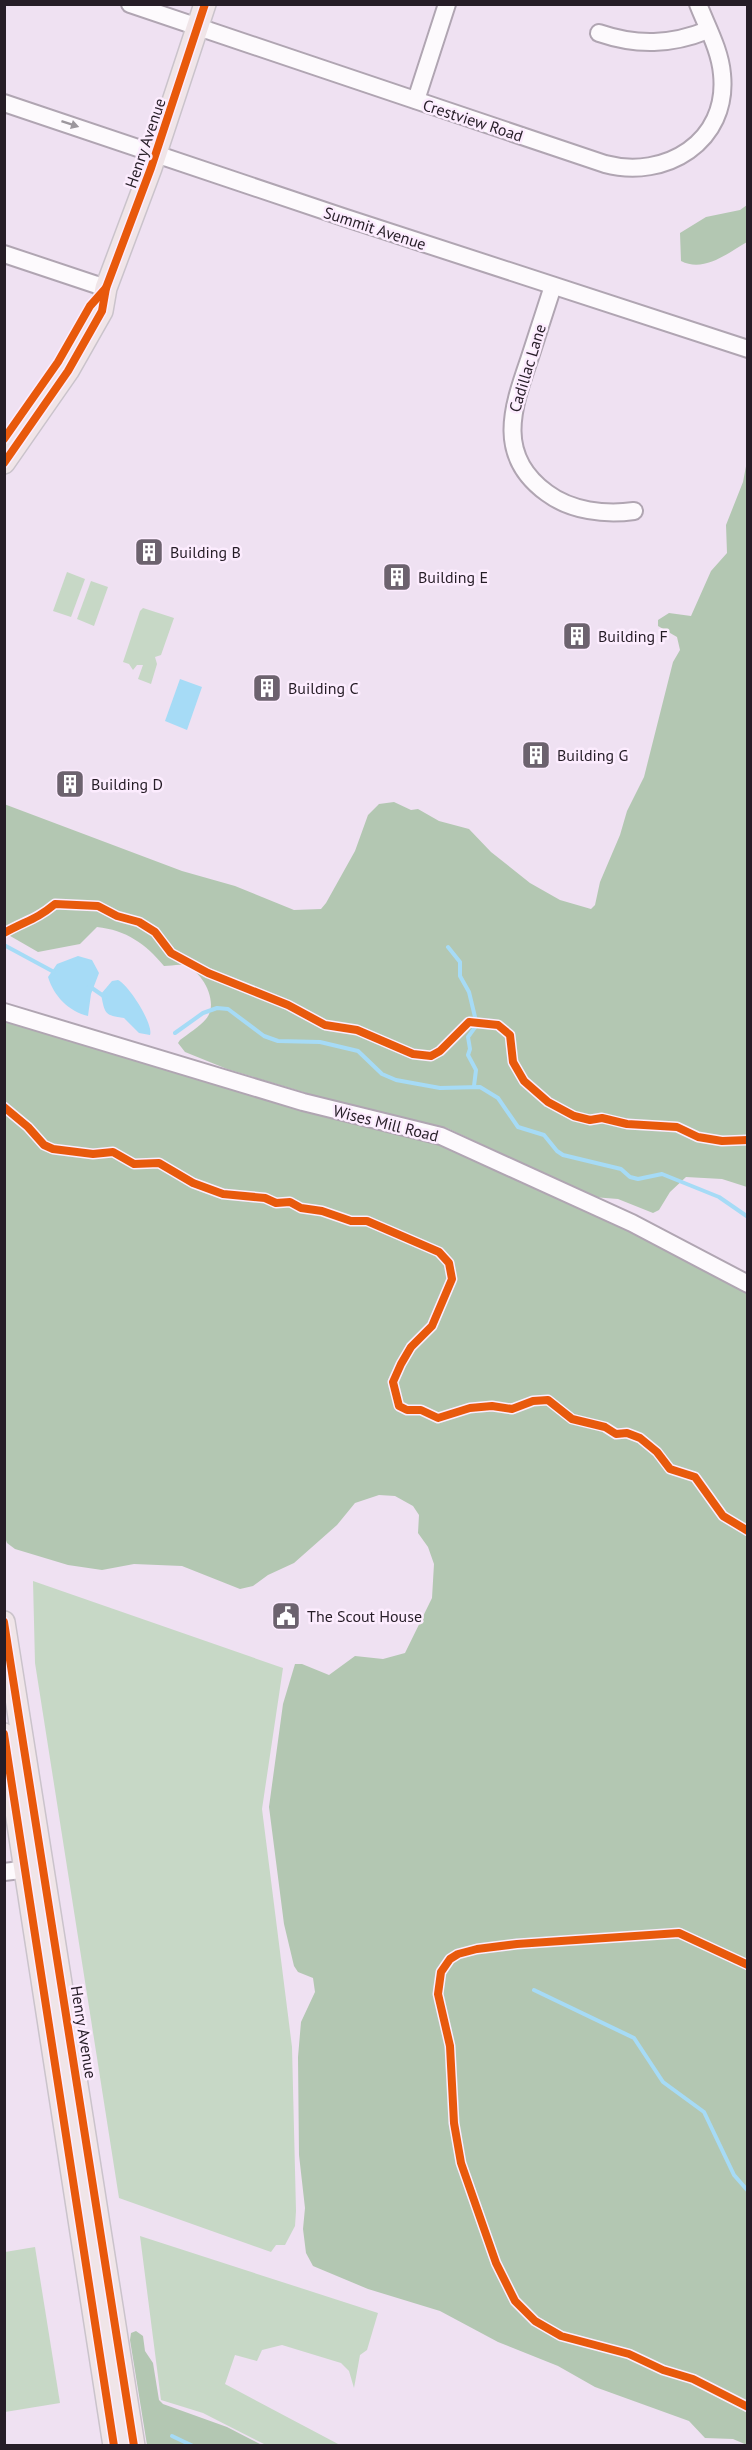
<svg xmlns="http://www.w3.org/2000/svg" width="752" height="2450" font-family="'PT Sans',sans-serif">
<rect width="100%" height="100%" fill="#efe1f2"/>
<g fill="#c7d8c6">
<polygon points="67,572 85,579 71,617 53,611"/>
<polygon points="91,581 108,587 94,626 77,619"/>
<polygon points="143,608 174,618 161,655 155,657 157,664 151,684 138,679 143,665 137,665 133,670 129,664 123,662 140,611"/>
<polygon points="33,1581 283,1668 262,1809 292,2047 296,2211 295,2226 285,2245 276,2245 271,2252 119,2198 35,1663"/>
<polygon points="140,2236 378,2313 367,2350 360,2355 354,2388 349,2371 341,2363 282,2345 262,2350 257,2361 235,2355 225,2384 340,2445 266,2445 203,2413 161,2400"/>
<polygon points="35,2247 60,2403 5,2412 5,2252"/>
</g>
<g fill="#b3c7b2">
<path d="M747,205v37c-19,11 -43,31 -66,19l-1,-28 26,-16 34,-7z"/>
<path d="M747,461v726l-25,-8 -36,-2 -16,15 -11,18 -6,3 -35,-14 -25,-2 -146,-69 -124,-30 -96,-29 -42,-17 -7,-9 2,-3c8,-6 20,-14 26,-21 14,-16 -4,-50 -23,-54 -5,-1 -13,1 -19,1 -18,-22 -38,-36 -67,-39l-17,17 -42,8 -33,-19 -1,-129 178,67 53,15 59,24 27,-1 5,-6 29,-52 13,-36 11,-11 15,-2 17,8 7,-1 21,12 30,8 22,23 39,31 30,17 31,9 4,-4 5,-23 20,-47 7,-24 17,-34 29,-115 7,-12 -3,-13 -19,-11v-6l11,-7 22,3 20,-45 16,-18 -1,-28 17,-43z"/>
<polygon points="4,1019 426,1139 619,1226 747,1292 747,2445 733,2439 705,2438 689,2421 595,2387 558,2366 498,2342 440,2311 368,2289 313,2266 306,2253 303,2229 305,2208 299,2155 298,2057 301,2022 315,1992 313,1978 298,1972 294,1966 284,1924 269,1807 283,1704 295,1664 302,1664 329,1675 355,1656 383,1659 405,1653 432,1598 434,1564 428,1547 418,1533 419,1515 413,1506 395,1496 379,1495 355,1503 337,1525 294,1563 268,1575 253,1586 240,1589 182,1566 134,1564 102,1570 68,1565 15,1549 7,1543 4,1535"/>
<polygon points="136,2331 143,2336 145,2351 153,2363 159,2400 163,2404 227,2427 262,2445 147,2445 130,2340 131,2333"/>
</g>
<g fill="#a6dbf6">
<polygon points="180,679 202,687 187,730 165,721"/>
<path d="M78,956l14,4 7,13 -8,21 -3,22c-20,-5 -34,-20 -40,-39l9,-13z"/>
<path d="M118,980c11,5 36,45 32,55l-11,-2 -15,-15c-19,-3 -19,-3 -23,-24l11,-13z"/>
</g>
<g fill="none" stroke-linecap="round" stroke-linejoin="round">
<g stroke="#a6dbf6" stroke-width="4">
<polyline points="4,945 54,972"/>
<polyline points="448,947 460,962 460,976 469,992 475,1017 476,1026 468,1037 470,1049 468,1055 476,1070 474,1086"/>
<polyline points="89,986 105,997"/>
<polyline points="175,1033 203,1013 217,1008 228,1009 264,1036 278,1041 320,1042 358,1051 382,1074 396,1080 440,1088 480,1087 498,1098 518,1127 544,1135 557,1151 563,1155 621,1169 630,1177 638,1179 662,1174 719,1197 748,1217"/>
<polyline points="534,1990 634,2038 663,2082 704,2112 734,2175 748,2191"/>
<polyline points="172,2436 193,2446"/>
</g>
<g stroke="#b0a5b2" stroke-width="20">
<g id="minor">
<path d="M130,4l475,160c60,16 124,-22 117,-90 -2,-24 -15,-47 -24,-70"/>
<path d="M599,33c38,13 72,12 109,-3"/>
<polyline points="416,100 447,4"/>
<polyline points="4,103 343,217 748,349"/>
<polyline points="4,254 106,288"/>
<path d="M553,286c-8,25 -16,49 -24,74 -17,49 -33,96 18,133 24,18 58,22 87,18"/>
<polyline points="4,1012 303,1102 441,1136 632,1223 748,1284"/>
<polyline points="4,1872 37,1868"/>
</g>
</g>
<g stroke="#cac3cb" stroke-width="24">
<g id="major">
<polyline points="4,463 68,371 102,311 106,288 151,168 205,4"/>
<polyline points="4,1622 134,2446"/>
<polyline points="4,1734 114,2446"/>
</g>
</g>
<use href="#minor" stroke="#fdfafd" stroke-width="16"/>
<use href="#major" stroke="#f0e5e8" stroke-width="21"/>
<g stroke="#fcecfe" stroke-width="11">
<g id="cycleway">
<polyline points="4,439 58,362 90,306 106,288"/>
<polyline points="4,463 68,371 102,311 106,288 151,168 205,4"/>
<path d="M4,933c21,-12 32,-13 51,-29l43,2 19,10 22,6 16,10 16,21 37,20 80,32 37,20 32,5 56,24 18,2 9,-5 29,-29 29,3 12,10 3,27 11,19 24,21 26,14 16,4 12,-2 25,6 50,3 21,10 24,4 26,-1"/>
<polyline points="4,1107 28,1127 44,1145 53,1149 93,1154 113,1152 134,1164 159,1163 193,1183 223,1194 265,1198 276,1203 290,1202 301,1208 322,1211 351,1221 367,1221 439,1252 449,1263 452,1279 432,1326 411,1347 401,1364 393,1382 399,1406 407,1410 421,1410 438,1418 470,1408 492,1406 512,1409 533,1401 548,1400 572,1419 605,1427 616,1434 627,1433 640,1438 657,1452 670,1469 695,1477 723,1516 748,1531"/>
<polyline points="4,1622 134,2446"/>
<polyline points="4,1734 114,2446"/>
<polyline points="748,1965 679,1933 517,1944 477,1949 458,1954 450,1959 441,1972 438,1994 450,2046 454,2123 461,2163 496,2263 515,2301 535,2321 561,2336 629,2354 663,2370 693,2379 748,2407"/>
</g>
</g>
<use href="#cycleway" stroke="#e8590c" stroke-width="8"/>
</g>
<defs><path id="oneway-solid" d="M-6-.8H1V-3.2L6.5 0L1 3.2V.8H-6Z" transform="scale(1.5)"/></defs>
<use fill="#9c979d" href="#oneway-solid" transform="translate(70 124) rotate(18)"/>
<defs>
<g id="building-square" transform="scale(1.5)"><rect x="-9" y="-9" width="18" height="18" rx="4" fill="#6c626e" stroke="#fcecfe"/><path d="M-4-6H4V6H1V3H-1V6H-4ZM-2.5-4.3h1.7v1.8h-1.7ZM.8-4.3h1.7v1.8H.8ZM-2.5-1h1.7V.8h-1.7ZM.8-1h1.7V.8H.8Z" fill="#fff"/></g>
<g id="civic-square" transform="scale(1.5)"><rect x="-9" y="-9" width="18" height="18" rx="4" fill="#6c626e" stroke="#fcecfe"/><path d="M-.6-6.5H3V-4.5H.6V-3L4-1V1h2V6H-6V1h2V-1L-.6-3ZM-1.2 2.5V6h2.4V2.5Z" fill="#fff"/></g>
</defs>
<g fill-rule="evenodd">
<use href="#building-square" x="149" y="552"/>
<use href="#building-square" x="397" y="577"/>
<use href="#building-square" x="577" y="636"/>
<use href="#building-square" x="267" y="688"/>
<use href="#building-square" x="536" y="755"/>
<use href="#building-square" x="70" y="784"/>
<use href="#civic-square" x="286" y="1616"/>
</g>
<g text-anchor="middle" stroke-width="5" stroke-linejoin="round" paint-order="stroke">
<g font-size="16" fill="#261d27" stroke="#fcecfe">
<text transform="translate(473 120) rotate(18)" y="6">Crestview Road</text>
<text transform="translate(145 143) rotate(-71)" y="6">Henry Avenue</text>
<text transform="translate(375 228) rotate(18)" y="6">Summit Avenue</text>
<text transform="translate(527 368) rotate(-73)" y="6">Cadillac Lane</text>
<text transform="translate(386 1123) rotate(14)" y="6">Wises Mill Road</text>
<text transform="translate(84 2032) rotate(81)" y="6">Henry Avenue</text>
</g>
<g font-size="16" fill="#261d27" stroke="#fcecfe" text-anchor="start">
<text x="170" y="558">Building B</text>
<text x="418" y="583">Building E</text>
<text x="598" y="642">Building F</text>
<text x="288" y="694">Building C</text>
<text x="557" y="761">Building G</text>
<text x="91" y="790">Building D</text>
<text x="307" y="1622">The Scout House</text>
</g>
</g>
<rect width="752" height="2450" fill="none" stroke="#261d27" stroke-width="12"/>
</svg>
